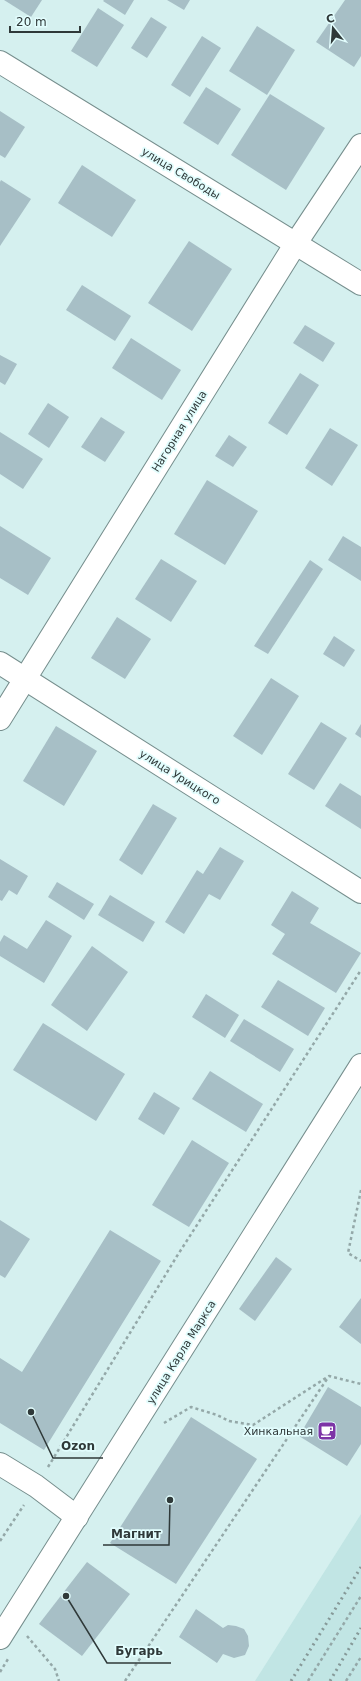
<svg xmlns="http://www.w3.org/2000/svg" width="361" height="1681" font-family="'DejaVu Sans',sans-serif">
<rect width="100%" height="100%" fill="#d5f0ef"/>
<polygon fill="#c1e5e4" points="361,1514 361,1681 255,1681"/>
<g fill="#a7bfc6">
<polygon points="4,0 42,0 31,17"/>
<polygon points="104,0 134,0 125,15 103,1"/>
<polygon points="167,0 190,0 184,10"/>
<polygon points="345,0 361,0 361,56 354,67 316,42"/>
<polygon points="98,8 124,25 97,67 71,51"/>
<polygon points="151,17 167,27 147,58 131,48"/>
<polygon points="257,26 295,50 267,95 229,71"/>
<polygon points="202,36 221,48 190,97 171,85"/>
<polygon points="206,87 241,109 218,145 183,123"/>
<polygon points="270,94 325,128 286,190 231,155"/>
<polygon points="0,111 25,127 5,158 0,155"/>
<polygon points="82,165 136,200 112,237 58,203"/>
<polygon points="1,180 31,199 0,246 0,182"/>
<polygon points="189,241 232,269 192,331 148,303"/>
<polygon points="82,285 131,316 115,341 66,310"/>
<polygon points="305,325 335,343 323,362 293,343"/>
<polygon points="131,338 181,370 162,400 112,368"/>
<polygon points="0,355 17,364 5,385 0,382"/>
<polygon points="300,373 319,385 287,435 268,423"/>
<polygon points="48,403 69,417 49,448 28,434"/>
<polygon points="101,417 125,432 105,462 81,447"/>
<polygon points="330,428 358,445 332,486 305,468"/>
<polygon points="0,432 43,459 23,489 0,474"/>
<polygon points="229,435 247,447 233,467 215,456"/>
<polygon points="207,480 258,511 225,565 174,534"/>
<polygon points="0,526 51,558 28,595 0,578"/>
<polygon points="343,536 361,547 361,581 328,560"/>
<polygon points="161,559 197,581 171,622 135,599"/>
<polygon points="310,560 323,569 268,654 254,646"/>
<polygon points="117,617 151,639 125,679 91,658"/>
<polygon points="334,636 355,650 344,667 323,654"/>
<polygon points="271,678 299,696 262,755 233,736"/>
<polygon points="321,722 347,738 314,790 288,774"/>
<polygon points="361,724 361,738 355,734"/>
<polygon points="56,726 97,751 64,806 23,781"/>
<polygon points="340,783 361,796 361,829 325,806"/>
<polygon points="153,804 177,818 142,875 119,860"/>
<polygon points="220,847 244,861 220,900 209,894 184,934 165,922 197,870 203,874"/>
<polygon points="0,859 28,876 17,895 9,890 2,901 0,900"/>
<polygon points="57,882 94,904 84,920 48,897"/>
<polygon points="292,891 319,908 310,923 361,953 336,993 272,954 285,934 271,925"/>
<polygon points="110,895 155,922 143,942 98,915"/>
<polygon points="46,920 72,936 44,983 0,956 0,942 4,935 27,949"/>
<polygon points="92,946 128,972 87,1031 51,1005"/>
<polygon points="278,980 325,1008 308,1036 261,1007"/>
<polygon points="206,994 239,1015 225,1038 192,1017"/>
<polygon points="244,1019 294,1049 280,1072 230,1041"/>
<polygon points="43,1023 125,1074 96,1121 13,1070"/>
<polygon points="210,1071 263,1104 246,1132 192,1099"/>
<polygon points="154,1092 180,1108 164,1135 138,1119"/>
<polygon points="192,1140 229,1163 189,1227 152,1205"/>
<polygon points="0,1220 30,1239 5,1278 0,1275"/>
<polygon points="110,1230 161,1261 44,1450 0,1423 0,1358 22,1372"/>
<polygon points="276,1257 292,1269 255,1321 239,1309"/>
<polygon points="361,1298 361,1344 339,1327"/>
<polygon points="328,1387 361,1407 361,1444 347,1466 299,1436"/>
<polygon points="191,1417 257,1459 176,1584 110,1543"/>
<polygon points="87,1562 130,1594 82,1656 39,1624"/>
<polygon points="196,1609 223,1628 228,1625 236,1626 244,1629 248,1636 249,1646 245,1655 234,1658 223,1654 217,1663 179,1637"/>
</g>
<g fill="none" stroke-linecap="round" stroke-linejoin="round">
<g stroke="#768e8d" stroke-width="24">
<g id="minor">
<polyline points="0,62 361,284"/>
<polyline points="0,663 361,892"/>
<polyline points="0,719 296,243 361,145"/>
<polyline points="0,1464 36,1486 77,1517"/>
<polyline points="0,1638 361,1065"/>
</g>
</g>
<g stroke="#94a8a8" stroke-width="2.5" stroke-dasharray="3 3" stroke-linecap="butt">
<polyline points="361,1190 348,1253 361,1261"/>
<polyline points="164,1423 191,1407 217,1415 229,1421 253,1425 329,1376 361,1384"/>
<polyline points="48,1467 177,1256 361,970"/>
<polyline points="0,1541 24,1505"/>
<polyline points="27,1636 55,1669 59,1681"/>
<polyline points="0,1672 8,1659"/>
<polyline points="125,1681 327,1379"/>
<polyline points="308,1681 361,1596"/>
<polyline points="346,1681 361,1657"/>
</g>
<use href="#minor" stroke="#fff" stroke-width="22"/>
<g stroke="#869998" stroke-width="3" stroke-dasharray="2 4" stroke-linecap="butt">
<polyline points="291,1681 361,1567"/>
<polyline points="330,1681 361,1628"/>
</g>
</g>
<defs>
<g id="cafe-square" transform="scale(1)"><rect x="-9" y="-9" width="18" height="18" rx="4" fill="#7d34a6" stroke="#e2fdfd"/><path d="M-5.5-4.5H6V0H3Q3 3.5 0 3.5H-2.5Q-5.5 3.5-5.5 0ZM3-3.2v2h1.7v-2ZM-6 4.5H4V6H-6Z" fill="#fff"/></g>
</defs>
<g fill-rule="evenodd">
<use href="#cafe-square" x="327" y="1431"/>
</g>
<g text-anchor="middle" stroke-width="3.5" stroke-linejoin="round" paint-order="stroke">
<g font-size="11" fill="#2f3939" stroke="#e2fdfd">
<text transform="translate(181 173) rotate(31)" y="4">улица Свободы</text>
<text transform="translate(179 431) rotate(-58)" y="4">Нагорная улица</text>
<text transform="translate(180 777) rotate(32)" y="4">улица Урицкого</text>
<text transform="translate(181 1352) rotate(-58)" y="4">улица Карла Маркса</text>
</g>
<g font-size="11" fill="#2f3939" stroke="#e2fdfd" text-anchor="end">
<text x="313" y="1435">Хинкальная</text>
</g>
</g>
<path fill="none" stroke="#2f3939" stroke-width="1.5" d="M31 1412L53 1458H103M170 1500L169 1545H103M66 1596L107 1663H171"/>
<g fill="#2f3939" stroke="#e2fdfd" stroke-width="1.5">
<circle cx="31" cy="1412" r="4"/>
<circle cx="170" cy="1500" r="4"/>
<circle cx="66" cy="1596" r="4"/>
</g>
<g font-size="12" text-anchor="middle" font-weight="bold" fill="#2f3939" stroke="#e2fdfd" stroke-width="3.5" stroke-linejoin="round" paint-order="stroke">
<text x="78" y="1450">Ozon</text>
<text x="136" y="1538">Магнит</text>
<text x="139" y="1655">Бугарь</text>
</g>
<g transform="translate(333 28) rotate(343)" stroke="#e2fdfd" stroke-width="3" paint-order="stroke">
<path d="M0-3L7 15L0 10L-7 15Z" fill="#2f3939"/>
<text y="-6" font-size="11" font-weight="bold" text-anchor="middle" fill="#2f3939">С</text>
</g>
<path d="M10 26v6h70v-6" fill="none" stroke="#2f3939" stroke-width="2"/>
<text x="16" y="26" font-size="12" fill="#2f3939" stroke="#e2fdfd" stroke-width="3" paint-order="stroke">20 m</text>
</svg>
